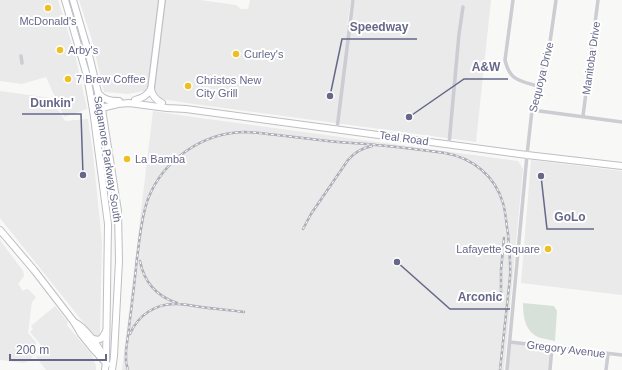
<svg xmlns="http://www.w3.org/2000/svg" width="622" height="370" font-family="Helvetica,sans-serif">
<rect width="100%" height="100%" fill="#f8f9f6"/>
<g fill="#e9eae9">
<polygon points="0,0 58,0 75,54 87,109 64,117 46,77 22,84 0,81"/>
<polygon points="79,0 159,0 148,90 128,94 104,92 92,40"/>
<polygon points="164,0 200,0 236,5 241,9 248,9 250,0 351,0 347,25 351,26 355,0 491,0 476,142 194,104 161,99 155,97 153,90"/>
<polygon points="0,91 51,98 65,121 88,119 93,154 102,242 100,334 99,336 96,337 91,332 0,218"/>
<polygon points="153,111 193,117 518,161 523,169 504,370 122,370"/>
<polygon points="531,160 622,171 622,295 521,283"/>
<polygon points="0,240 23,271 24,276 18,284 23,291 26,289 28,289 36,297 35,299 32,302 28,333 36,342 35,356 33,356 29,361 24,363 0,360"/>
<polygon points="55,306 67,321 68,323 67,325 92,355 96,366 96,370 46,370 36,357 43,352 39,347 41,345 30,332 33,329 31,326"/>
<polygon points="510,342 552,347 550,370 507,370"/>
</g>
<path fill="#d7e1d9" d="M523,303l31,3 3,5 -2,30c-5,-1 -9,-2 -14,-3 -16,-5 -18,-21 -18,-35z"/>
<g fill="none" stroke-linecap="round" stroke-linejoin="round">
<g stroke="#c0c0c8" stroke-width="8">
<polyline id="secondary" points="151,89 162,0"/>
</g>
<g stroke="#bebec5" stroke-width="8">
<g id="primary">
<polyline points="65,0 87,76 93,110 108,224 106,362 105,370"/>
<polyline points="73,0 88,51 102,109 118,211 119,261 114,356 112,370"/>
<path d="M151,89c1,7 5,11 11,14"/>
<path d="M98,93c6,7 12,8 21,8"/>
<path d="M135,100c7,-2 12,-4 16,-11"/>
<polyline points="93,110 118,104 129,103 167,108 186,109 527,155 622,166"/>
<polyline points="0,230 34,270 74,322 81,334 93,349 107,364"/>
<path d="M74,322c11,5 25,25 30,35"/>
<path d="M91,338c9,4 11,1 15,-7"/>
</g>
</g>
<g stroke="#ccccd2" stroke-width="3.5">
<path d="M513,0l-8,60c5,21 14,20 32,26"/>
<polyline points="21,56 22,63"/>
<polyline points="532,110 622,122"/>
<polyline points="583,116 598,0"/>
<polyline points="337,129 353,0"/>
<polyline points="449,144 459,34 463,7"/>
<polyline points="510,342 622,355"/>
<polyline points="507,370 527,155 532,110 537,86 549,49 556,0"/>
<polyline points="550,370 552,347"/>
<polyline points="606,370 608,354"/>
</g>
<use href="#secondary" stroke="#fff" stroke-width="5.5"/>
<use href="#primary" stroke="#fff" stroke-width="6"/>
<g stroke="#adadb7" stroke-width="2.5">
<g id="rail">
<path d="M303,229l8,-15 37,-54c6,-7 14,-12 24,-14"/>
<path d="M140,261c4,21 16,35 37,42"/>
<polyline points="501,297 501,270 504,238"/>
<path d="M130,334c8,-19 26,-31 47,-30 8,0 16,2 24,3 14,2 29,3 43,5"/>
<path d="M128,370l-2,-8v-11c4,-31 8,-62 11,-93 3,-20 4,-40 11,-59 15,-39 54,-66 96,-67 11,0 22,2 33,3 17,2 34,4 51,6 16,2 32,2 48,4 23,2 46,5 69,8 28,5 50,23 58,50 3,10 3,20 5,31 1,14 3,28 2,43l-10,93"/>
</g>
</g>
<use href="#rail" stroke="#fff" stroke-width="1" stroke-dasharray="3" stroke-linecap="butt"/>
</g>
<g fill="#efbf21" stroke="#fff" stroke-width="1.5">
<circle cx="48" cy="8" r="4"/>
<circle cx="60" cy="50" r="4"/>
<circle cx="236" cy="54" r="4"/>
<circle cx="68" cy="79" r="4"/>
<circle cx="188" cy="86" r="4"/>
<circle cx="127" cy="159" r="4"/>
<circle cx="548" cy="249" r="4"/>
</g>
<g text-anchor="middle" stroke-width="4" stroke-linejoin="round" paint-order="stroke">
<g font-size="11" fill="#666789" stroke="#fff" text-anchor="start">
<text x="48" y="25" text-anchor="middle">McDonald's</text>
<text x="68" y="54">Arby's</text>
<text x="244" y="58">Curley's</text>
<text x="76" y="83">7 Brew Coffee</text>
<text x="196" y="84">Christos New<tspan x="196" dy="13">City Grill</tspan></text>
<text x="135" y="163">La Bamba</text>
<text x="540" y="253" text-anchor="end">Lafayette Square</text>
</g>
<g font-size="11" fill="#666789" stroke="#fff">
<text transform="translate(591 58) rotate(-82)" y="4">Manitoba Drive</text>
<text transform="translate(541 77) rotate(-76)" y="4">Sequoya Drive</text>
<text transform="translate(404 138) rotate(8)" y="4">Teal Road</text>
<text transform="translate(108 159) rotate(81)" y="4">Sagamore Parkway South</text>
<text transform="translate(566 349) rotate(7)" y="4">Gregory Avenue</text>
</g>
</g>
<path fill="none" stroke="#666789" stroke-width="1.5" d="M330 96L342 39H417M409 117L464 79H508M83 175L81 114H22M541 176L547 229H594M397 262L450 309H510"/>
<g fill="#666789" stroke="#fff" stroke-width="1.5">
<circle cx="330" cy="96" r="4"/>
<circle cx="409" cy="117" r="4"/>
<circle cx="83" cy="175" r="4"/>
<circle cx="541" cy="176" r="4"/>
<circle cx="397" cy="262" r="4"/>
</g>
<g font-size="12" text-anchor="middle" font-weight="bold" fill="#666789" stroke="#fff" stroke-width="4" stroke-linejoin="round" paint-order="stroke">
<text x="379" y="31">Speedway</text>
<text x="486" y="71">A&amp;W</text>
<text x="52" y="107">Dunkin'</text>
<text x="570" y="221">GoLo</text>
<text x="480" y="301">Arconic</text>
</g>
<path d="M10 354v6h96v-6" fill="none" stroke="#666789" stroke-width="2"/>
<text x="16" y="354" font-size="12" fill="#666789" stroke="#ffffff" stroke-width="3" paint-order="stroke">200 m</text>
</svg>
